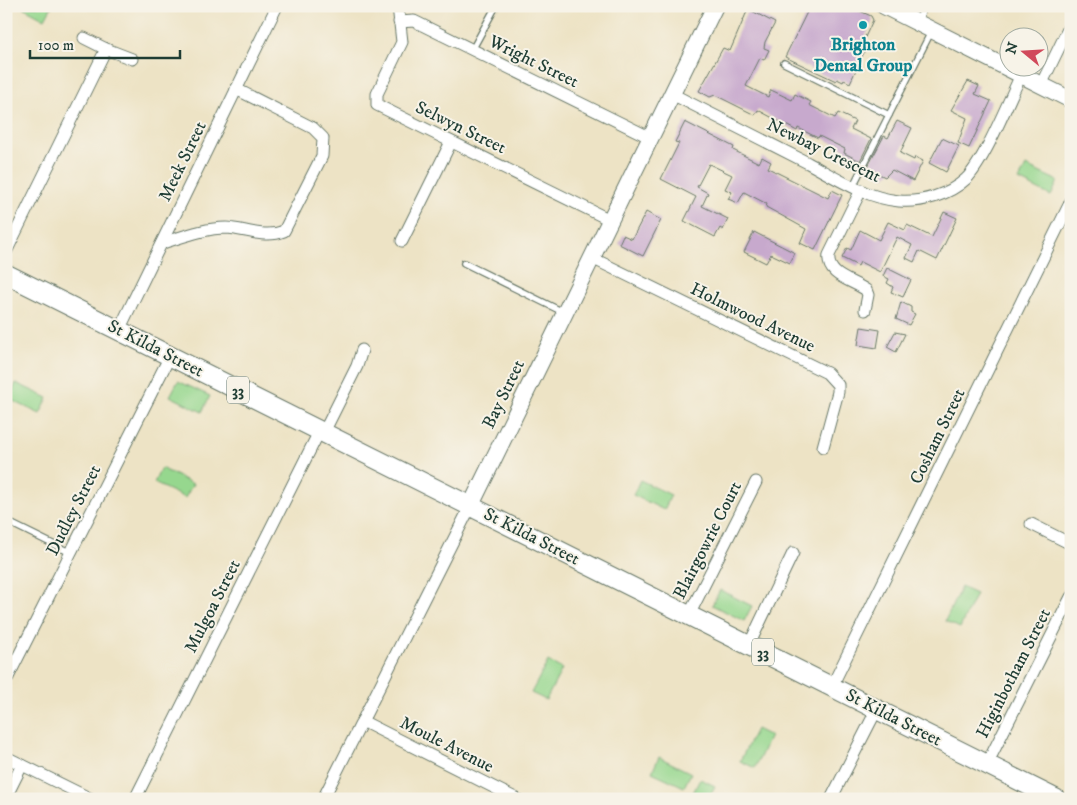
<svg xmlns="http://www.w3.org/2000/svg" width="1077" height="805" font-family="'IM FELL DW Pica',serif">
<rect width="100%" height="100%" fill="#f7f3e8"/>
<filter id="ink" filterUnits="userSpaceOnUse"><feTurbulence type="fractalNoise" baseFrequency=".02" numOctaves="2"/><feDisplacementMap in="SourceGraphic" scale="10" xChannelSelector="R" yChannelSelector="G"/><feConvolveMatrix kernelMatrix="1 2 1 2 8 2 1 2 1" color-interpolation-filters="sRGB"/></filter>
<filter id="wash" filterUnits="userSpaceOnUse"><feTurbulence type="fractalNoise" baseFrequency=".0096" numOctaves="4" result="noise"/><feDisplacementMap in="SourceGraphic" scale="20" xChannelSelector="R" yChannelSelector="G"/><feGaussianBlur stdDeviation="1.12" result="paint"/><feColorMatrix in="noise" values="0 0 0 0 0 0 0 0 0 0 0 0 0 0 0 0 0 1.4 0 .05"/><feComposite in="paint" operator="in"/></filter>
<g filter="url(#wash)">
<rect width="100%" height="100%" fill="#ede3c5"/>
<g fill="#96d78e" stroke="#5a8a61">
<polygon points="21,6 52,6 45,19"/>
<polygon points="1026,166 1058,181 1051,196 1019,180"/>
<polygon points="178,381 210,396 202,412 170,396"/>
<polygon points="16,383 48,398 40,414 9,399"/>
<polygon points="161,468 193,484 185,498 154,483"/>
<polygon points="640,480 671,495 664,510 633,495"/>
<polygon points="961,587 976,594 960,628 945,621"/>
<polygon points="720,590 752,606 744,621 712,605"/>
<polygon points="548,661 562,669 546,700 531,693"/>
<polygon points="756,729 770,736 755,768 740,761"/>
<polygon points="659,757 691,773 684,787 652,772"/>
<polygon points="700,779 715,786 708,799 690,799"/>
</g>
<g id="blocks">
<g fill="#c7a9cd">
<polygon points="810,6 853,8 871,16 873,20 860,48 865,50 850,83 844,80 843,82 837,79 836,81 785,57"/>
<polygon points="748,9 775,23 765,42 764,48 769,50 764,60 760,58 746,86 768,97 771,90 792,100 795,94 811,102 809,105 835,118 838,113 855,121 851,129 871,139 860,161 844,153 845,149 819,136 818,138 798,128 797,131 758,110 755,115 715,95 710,97 699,91 723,48 730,51"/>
<polygon points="968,81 979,86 975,94 991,101 969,148 958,143 967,118 951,110"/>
<polygon points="897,121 912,128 900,153 914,160 915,157 923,161 913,181 892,170 885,177 867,168 884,136 888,138"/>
<polygon points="685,122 734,147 733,150 759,163 762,157 771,162 768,168 828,198 832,190 842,195 815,250 800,243 806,229 766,207 767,204 744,192 738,203 728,199 732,192 725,189 732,175 709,164 697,187 708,193 702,206 728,219 723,230 720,228 715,237 684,221 696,197 661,179 679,143 675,142"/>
<polygon points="942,138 959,146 946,172 929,163"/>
<polygon points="646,212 661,220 643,256 619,244 623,235 632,239"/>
<polygon points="944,212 957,218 937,260 919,251 914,262 906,258 912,245 897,237 880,272 860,262 858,266 842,258 847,248 851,250 860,230 879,240 888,222 905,230 907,225 932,237"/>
<polygon points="754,232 795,253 790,263 771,254 766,263 744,252"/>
<polygon points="887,268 911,280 903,297 891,292 893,287 887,283 889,279 883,276"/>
<polygon points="901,302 911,307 911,312 915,314 909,325 896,319"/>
<polygon points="861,327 880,330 877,348 858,345"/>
<polygon points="895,332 905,334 896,352 887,347"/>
</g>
</g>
</g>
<g filter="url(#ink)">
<use href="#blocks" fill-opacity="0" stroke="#677767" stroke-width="1"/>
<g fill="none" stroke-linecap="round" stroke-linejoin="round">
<g stroke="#677767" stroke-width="8">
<g id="lane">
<polyline points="917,22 925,6"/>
<polyline points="472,50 496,6"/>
<polyline points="784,63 889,115"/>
<polyline points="853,186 931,32"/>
<polyline points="464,263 563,312"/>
<polyline points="6,521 71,553"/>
</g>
</g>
<g stroke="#677767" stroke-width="13">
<g id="street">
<polyline points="398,6 402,42 377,94 377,105 610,220"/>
<polyline points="399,22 414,21 651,138"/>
<polyline points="84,38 106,49 132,59"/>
<polyline points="1041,85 1071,23"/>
<path d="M672,94c46,23 91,46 136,69 28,15 58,35 91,38 22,2 50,-6 67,-22 19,-19 42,-77 55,-104"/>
<path d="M861,190l-32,65c-3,21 23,25 37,35l2,5 -3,15"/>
<polyline points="402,241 451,142"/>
<path d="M162,243c20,-6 43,-15 64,-15 19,1 39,11 58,3l38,-75 1,-18 -10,-10 -77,-39"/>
<polyline points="6,252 106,49"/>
<polyline points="592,258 827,373 838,385 838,392 823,447"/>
<polyline points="119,330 277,6"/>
<polyline points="324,432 357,366 362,350"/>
<polyline points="1031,524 1071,544"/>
<polyline points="689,615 756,482"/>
<polyline points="749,645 793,553"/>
<polyline points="6,681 170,356"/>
<polyline points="832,686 1071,201"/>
<polyline points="362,721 517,799"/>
<polyline points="6,757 91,799"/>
<polyline points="987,764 1071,597"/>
<polyline points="6,797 22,765"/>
<polyline points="135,799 320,430"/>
<polyline points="323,799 471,505"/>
<polyline points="831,799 877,709"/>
</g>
</g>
<g stroke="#677767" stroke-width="18">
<g id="secondary">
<polyline points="884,6 1071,100"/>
<polyline points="471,505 715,6"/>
</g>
</g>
<g stroke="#677767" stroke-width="21">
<polyline id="primary" points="6,274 1056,799"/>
</g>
<use href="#lane" stroke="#fff" stroke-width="5.5"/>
<use href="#street" stroke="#fff" stroke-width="11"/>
<use href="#secondary" stroke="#fff" stroke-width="16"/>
<use href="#primary" stroke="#fff" stroke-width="19"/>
</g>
</g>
<circle fill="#0f9aa8" stroke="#f7f3e8" stroke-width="2" cx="863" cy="25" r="5"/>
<g text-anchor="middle" stroke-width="4" stroke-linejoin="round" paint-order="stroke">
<g fill="#f7f3e8" stroke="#60746a" stroke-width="1">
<rect x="227" y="376.5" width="22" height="27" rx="4"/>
<rect x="752" y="638.5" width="22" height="27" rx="4"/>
</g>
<g font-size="16" font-weight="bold" fill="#1f3d34">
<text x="238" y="396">33</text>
<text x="763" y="658">33</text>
</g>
<g font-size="18" font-weight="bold" fill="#0d838f" stroke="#f7f3e8">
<text x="863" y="50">Brighton<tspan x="863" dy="21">Dental Group</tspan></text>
</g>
<g font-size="18" fill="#1f3d34" stroke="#f7f3e8">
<text transform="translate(534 61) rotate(26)" y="6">Wright Street</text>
<text transform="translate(461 127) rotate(26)" y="6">Selwyn Street</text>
<text transform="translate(824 150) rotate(26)" y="6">Newbay Crescent</text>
<text transform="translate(182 161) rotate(-64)" y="6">Meek Street</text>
<text transform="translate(753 317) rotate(26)" y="6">Holmwood Avenue</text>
<text transform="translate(156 348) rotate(27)" y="6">St Kilda Street</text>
<text transform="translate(503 394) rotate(-64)" y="6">Bay Street</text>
<text transform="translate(937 436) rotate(-64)" y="6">Cosham Street</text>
<text transform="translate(73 510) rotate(-63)" y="6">Dudley Street</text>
<text transform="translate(532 536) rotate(27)" y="6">St Kilda Street</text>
<text transform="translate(707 540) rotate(-63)" y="6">Blairgowrie Court</text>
<text transform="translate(212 606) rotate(-63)" y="6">Mulgoa Street</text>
<text transform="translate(1013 673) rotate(-63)" y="6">Higinbotham Street</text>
<text transform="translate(894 717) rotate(27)" y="6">St Kilda Street</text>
<text transform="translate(447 744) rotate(27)" y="6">Moule Avenue</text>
</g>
</g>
<rect width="1077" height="805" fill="none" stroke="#f7f3e8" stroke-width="25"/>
<g transform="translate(1024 52) rotate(288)"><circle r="24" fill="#f7f3e8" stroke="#a1aaa0"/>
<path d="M0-4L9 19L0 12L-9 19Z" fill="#d1495b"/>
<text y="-8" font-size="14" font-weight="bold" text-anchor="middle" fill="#1f3d34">N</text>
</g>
<path d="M30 50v8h150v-8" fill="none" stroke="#1f3d34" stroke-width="2.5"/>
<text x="38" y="50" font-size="15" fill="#1f3d34" stroke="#f7f3e8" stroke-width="4" paint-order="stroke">100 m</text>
</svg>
